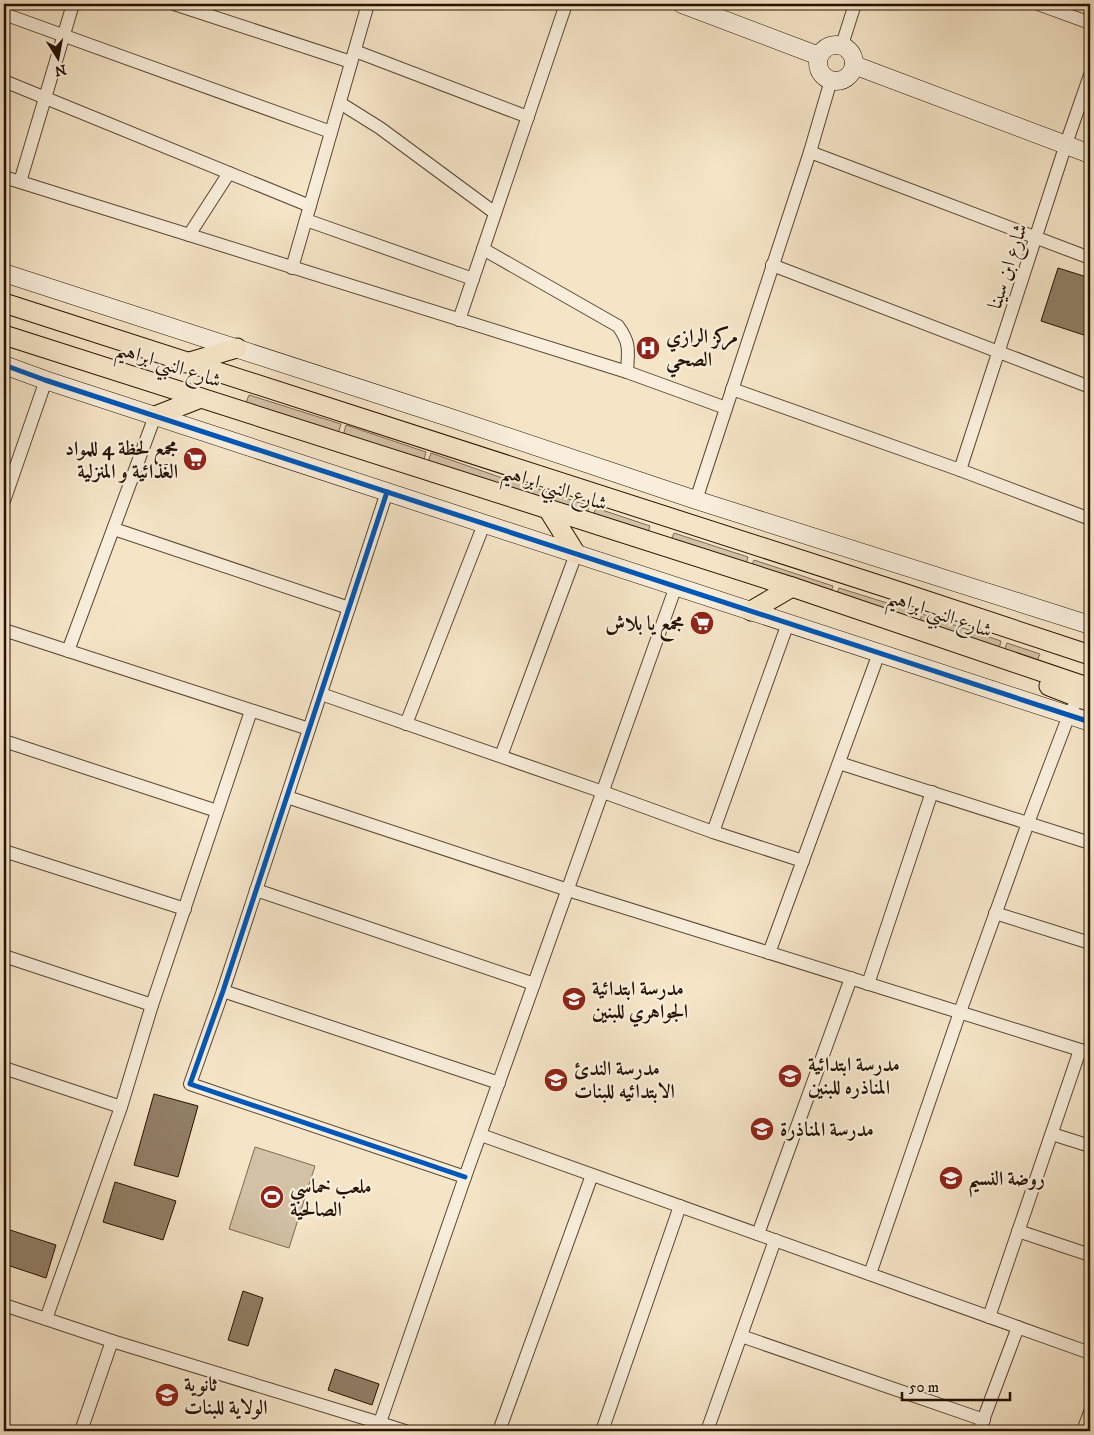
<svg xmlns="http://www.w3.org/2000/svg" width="1094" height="1435" font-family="'IM FELL DW Pica',Amiri,serif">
<rect width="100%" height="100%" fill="#f5e5c7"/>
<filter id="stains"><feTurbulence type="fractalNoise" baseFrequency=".004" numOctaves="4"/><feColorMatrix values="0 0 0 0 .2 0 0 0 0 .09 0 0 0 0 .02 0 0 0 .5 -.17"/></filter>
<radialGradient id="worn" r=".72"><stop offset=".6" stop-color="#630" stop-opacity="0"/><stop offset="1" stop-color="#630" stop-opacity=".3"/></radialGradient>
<g fill="#d2c1a5" stroke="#7c6952">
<polygon points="249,395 341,424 338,434 245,405"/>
<polygon points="346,425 426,452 423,463 343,436"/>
<polygon points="431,453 505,479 502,488 427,465"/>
<polygon points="512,480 589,506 587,516 508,491"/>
<polygon points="596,508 650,526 647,536 592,518"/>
<polygon points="674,533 748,557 745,568 670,543"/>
<polygon points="754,560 833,586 830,595 750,569"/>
<polygon points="839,588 916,612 913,621 836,597"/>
<polygon points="922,614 1001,641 999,649 919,624"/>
<polygon points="1007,643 1040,654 1037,661 1004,651"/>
<polygon points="255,1147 315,1166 289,1248 229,1229"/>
</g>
<g fill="#917f67" stroke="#251100">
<polygon points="1058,268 1090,278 1090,337 1041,321"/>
<polygon points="154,1094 198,1106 178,1177 134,1165"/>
<polygon points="115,1182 176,1201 163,1240 103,1222"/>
<polygon points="4,1228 56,1245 46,1278 4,1264"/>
<polygon points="243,1291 263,1298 248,1346 228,1340"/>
<polygon points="335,1369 379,1384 372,1405 328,1390"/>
</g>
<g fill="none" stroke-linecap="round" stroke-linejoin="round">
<g stroke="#594632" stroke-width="8">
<polyline id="lane" points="718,16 722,4"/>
</g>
<g stroke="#594632" stroke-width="14">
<g id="street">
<polyline points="174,4 351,62"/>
<polyline points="1038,4 1090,23"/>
<polyline points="4,14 331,132"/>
<polyline points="842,45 855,4"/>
<polyline points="355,51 528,117"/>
<polyline points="4,81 310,206"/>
<polyline points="340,103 380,128 495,213"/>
<polyline points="810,152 1090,258"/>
<polyline points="4,177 627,372 726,408"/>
<polyline points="20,182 73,4"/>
<polyline points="306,220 473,279"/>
<polyline points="189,235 229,173"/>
<path d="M483,249l135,77c13,18 10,25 9,46"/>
<polyline points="772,265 1090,387"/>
<polyline points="292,268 368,4"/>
<polyline points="459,320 566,4"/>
<polyline points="732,389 960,470 1090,519"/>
<polyline points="960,470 1066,144 1090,75"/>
<polyline points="387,492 223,991 190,1084 465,1177"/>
<polyline points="696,500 810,152 831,80"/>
<polyline points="4,501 46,380"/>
<polyline points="114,529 349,608"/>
<polyline points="4,630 309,729"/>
<polyline points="68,651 155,416"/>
<polyline points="321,694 603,792 713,832 803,861"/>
<polyline points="406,724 484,524"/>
<polyline points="4,741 217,811"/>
<polyline points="501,756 576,554"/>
<polyline points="839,763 1090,843"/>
<polyline points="287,797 568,890 1090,1053"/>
<polyline points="713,832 788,623"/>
<polyline points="4,851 185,909"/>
<polyline points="256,890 534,984"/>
<polyline points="995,913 1090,943"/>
<polyline points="769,953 879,653"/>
<polyline points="4,956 152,1005"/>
<polyline points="868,984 932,792"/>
<polyline points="223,991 499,1083"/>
<polyline points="4,1068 121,1107"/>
<polyline points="1052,1134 1090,1146"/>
<polyline points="481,1135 1090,1353"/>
<polyline points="1018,1231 1090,1255"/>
<polyline points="758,1234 851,978"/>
<polyline points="870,1274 960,1012 1028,823 1069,715 1078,698"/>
<polyline points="4,1305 112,1341 380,1423 405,1431"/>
<polyline points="989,1317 1080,1050"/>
<polyline points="46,1319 121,1107 152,1005 251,711"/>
<polyline points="741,1336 984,1420"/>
<polyline points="81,1431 112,1341"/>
<polyline points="377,1431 465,1177 676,586"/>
<polyline points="499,1431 592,1175"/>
<polyline points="602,1431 680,1206"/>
<polyline points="707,1431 775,1240"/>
<polyline points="979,1431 1018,1327"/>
<polyline points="1083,1431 1090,1412"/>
</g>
</g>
<g stroke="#251100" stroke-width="19">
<g id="secondary">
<polyline points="682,4 819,56"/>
<circle cx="836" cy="63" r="18"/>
<polyline points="854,65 1090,154"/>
<polyline points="4,273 451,418 696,500 1090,625"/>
<polyline points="4,365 45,380 1090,722"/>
</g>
</g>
<g stroke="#251100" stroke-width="21">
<g id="primary">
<polyline points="4,303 885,587 1090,655"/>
<polyline points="4,335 792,587 1090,688"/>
<polyline points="186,363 237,348"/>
<polyline points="155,416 201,398"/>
<polyline points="548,509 576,554"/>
<polyline points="751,611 792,587"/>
<polyline points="1049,686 1090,702"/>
</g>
</g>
<use href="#lane" stroke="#f8eedb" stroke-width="6"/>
<use href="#street" stroke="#f8eedb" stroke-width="12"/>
<use href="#secondary" stroke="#f8eedb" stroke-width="18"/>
<use href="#primary" stroke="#f5e5c7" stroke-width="19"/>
<g stroke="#f8eedb" stroke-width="8">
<g id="cycleway">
<polyline points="4,365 45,380 1090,722"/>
<polyline points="387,492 223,991 190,1084 465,1177"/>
</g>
</g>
<use href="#cycleway" stroke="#0057b8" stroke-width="5"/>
</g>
<defs>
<g id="hospital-disc" transform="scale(1.25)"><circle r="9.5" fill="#8f2418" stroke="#f8eedb"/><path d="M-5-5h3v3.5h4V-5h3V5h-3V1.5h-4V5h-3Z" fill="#fff"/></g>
<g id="supermarket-disc" transform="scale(1.25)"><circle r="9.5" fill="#8f2418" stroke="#f8eedb"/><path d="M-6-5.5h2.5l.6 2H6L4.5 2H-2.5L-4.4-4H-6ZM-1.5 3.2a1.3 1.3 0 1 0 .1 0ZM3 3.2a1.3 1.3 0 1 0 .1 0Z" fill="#fff"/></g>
<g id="school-disc" transform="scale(1.25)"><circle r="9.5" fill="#8f2418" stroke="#f8eedb"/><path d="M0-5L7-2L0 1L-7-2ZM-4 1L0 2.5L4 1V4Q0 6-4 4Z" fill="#fff"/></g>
<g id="stadium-disc" transform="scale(1.25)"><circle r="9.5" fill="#8f2418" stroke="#f8eedb"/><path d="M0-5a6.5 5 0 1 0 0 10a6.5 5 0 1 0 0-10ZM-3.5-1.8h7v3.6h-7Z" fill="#fff"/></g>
</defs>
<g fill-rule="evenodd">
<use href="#hospital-disc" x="648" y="348"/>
<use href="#supermarket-disc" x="195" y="459"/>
<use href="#supermarket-disc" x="702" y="623"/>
<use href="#school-disc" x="574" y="999"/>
<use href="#school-disc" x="790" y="1076"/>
<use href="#school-disc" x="556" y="1080"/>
<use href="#school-disc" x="762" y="1129"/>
<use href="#school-disc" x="951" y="1178"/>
<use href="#stadium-disc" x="272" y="1197"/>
<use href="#school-disc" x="167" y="1395"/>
</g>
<g text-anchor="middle" stroke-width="4.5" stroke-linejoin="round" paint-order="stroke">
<g font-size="20" fill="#251100" stroke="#f8eedb">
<text transform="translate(1007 266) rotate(-72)" y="7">شارع ابن سينا</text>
<text transform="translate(169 364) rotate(18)" y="7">شارع النبي ابراهيم</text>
<text transform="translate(555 487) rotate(18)" y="7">شارع النبي ابراهيم</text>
<text transform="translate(940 613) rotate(19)" y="7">شارع النبي ابراهيم</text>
</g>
<g font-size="20" font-weight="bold" fill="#251100" stroke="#f8eedb" text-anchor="start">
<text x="666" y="343">مركز الرازي<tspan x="666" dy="23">الصحي</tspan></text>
<text x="178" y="455" text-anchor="end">مجمع لحظة 4 للمواد<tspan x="178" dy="23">الغذائية و المنزلية</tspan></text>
<text x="684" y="630" text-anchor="end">مجمع يا بلاش</text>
<text x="592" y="995">مدرسة ابتدائية<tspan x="592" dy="23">الجواهري للبنين</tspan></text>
<text x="808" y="1071">مدرسة ابتدائية<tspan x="808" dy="23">المناذره للبنين</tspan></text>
<text x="574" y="1075">مدرسة الندئ<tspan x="574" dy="23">الابتدائيه للبنات</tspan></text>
<text x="780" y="1136">مدرسة المناذرة</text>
<text x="968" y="1185">روضة النسيم</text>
<text x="290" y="1193">ملعب خماسي<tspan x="290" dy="23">الصالحية</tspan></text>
<text x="184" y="1391">ثانوية<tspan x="184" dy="23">الولاية للبنات</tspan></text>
</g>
</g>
<rect width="1094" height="1435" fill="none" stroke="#f5e5c7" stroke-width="20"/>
<rect x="5" y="5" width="1084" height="1425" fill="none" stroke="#251100" stroke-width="2.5"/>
<rect x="10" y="10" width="1074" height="1415" fill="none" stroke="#251100"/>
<g transform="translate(58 58) rotate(169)" stroke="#f8eedb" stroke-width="4" paint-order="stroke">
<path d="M0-4L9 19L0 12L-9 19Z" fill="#251100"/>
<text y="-8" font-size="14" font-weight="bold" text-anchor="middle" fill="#251100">N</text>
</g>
<path d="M902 1392v8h108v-8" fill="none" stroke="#251100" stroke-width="2.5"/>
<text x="909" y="1392" font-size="15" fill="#251100" stroke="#f8eedb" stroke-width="4" paint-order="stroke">50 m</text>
<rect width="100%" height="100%" filter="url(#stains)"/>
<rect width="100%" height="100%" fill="url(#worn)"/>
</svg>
